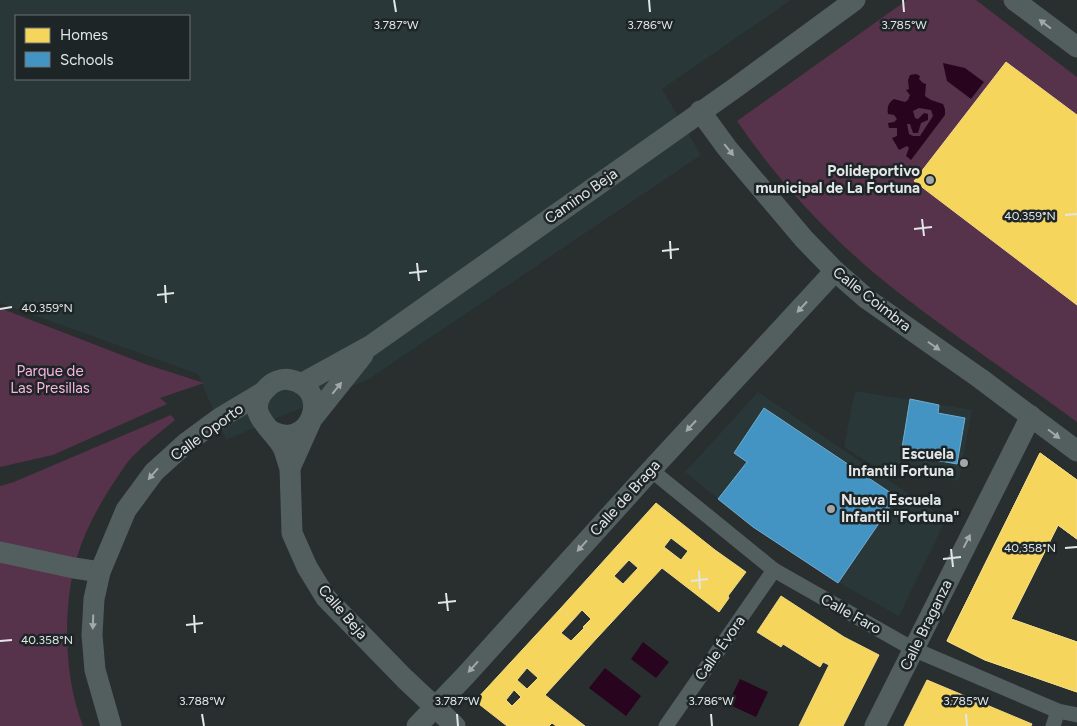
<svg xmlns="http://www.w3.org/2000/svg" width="1077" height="726" font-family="Figtree,sans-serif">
<rect width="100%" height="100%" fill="#292e2e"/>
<g fill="#293738" fill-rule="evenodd">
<path d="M0,0h791l-129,89 39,66 -332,224 -143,61 -28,-66 -198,-71zM16,16h173v63h-173z"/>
<polygon points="855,391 972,410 959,481 874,466 844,447"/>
<polygon points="758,392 946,519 899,616 832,579 793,554 753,527 685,472"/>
</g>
<g fill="#57324b">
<path d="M907,0h69l101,77v345c-60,-44 -123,-86 -182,-132 -60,-47 -115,-106 -158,-169z"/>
<polygon points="0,308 145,364 204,383 160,398 167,404 53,455 0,467"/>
<path d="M171,415l4,5c-13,11 -38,30 -48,43 -20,28 -40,61 -50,94 -15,50 -13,121 6,169h-83v-240l14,-4z"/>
</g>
<g fill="#28041e" fill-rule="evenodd">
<polygon points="943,63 965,68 984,82 971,99 947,81"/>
<path d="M916,74l4,2 -1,3 4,4 3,1 -1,12 6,4 12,4 2,5v6l-34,45 -5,-4 3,-8 -2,-2 -8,4 -7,-12 5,-2v-8h-8l-1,-5 6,-1 3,-3 -3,-4 -6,-1c-1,-7 0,-11 6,-15l11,3 3,-2 2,-5 -4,-5 3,-1 -1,-9 2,-5zM919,108l12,2 2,6 -13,20h-7l-4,-2 -2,-10h3l3,9h5l3,-10 7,-3v-6l-4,-1 -6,6 -3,-1 -2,-7z"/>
<polygon points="643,642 669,662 656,678 631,659"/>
<polygon points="605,668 641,696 626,716 589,688"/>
<polygon points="740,679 768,692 756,717 728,704"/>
</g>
<g fill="#f6d55c" stroke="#f0da86" fill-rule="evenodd">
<polygon points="1006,62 1077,115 1077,305 914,181"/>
<path d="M1040,453l37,27v23l-10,-7 -6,8 16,11v24l-19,-14 -47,94 66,23v19l-16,-5 -3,10 19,6v20l-92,-32 -38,-19zM1051,486l8,5 -6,8 -8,-6zM1035,504l10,4 -13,26 -9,-5zM1004,568l8,4 -5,10 -8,-4zM985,627l22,9 -3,10 -23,-10z"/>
<polygon points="1040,453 1077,480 1077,539 1058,525 1011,619 1077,642 1077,692 985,660 947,641"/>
<path d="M656,503l59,47 31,22 -18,24 1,2 -10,14 -57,-44 -65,70 -14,-11 8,-8 -9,-9 -9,10 -13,-11zM671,538l17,13 -7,9 -17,-13zM629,560l9,8 -15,16 -9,-8z"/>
<polygon points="781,596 844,637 879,655 843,726 799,726 829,665 823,662 820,667 783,644 781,647 757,632"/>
<path d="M560,609l13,11 -12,13 10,8 13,-13 13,10 -52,57 40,31h-29l-4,-3 -3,3h-42l-32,-25zM527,668l11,10 -11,11 -10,-9zM514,690l7,7 -9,9 -6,-6z"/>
<polygon points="927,680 1032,724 1031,726 904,726"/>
</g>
<g fill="#4393c3" stroke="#73acce">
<polygon points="910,399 939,405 938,413 965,418 957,464 901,454"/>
<polygon points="764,408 897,497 838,583 753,527 718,499 747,462 734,453"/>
</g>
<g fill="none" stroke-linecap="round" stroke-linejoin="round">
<g stroke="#535e5f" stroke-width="15">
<polyline points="651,470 774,570 913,649 1058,711 1077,715"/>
<polyline points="666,726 774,570"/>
<polyline points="1053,726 1058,711"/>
</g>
<g stroke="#535e5f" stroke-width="21">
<polyline points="1014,0 1077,47"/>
<polyline points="700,111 727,148 804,239 835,271 867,299 981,379 1077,451"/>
<polyline points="301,384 370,346 735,88 855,0"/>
<path d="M270,430c39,24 64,-41 21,-50 -8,-2 -18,1 -24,8 -25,24 5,40 15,58 4,7 5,15 8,22l22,-49 51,-64"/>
<polyline points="290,468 292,533 307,567 326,598 405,679 455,726"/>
<polyline points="0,552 74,568 100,572"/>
<polyline points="111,726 95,670 92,635 94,599 100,572 126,510 154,472 186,443 220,418 262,393"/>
<polyline points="417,726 466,675 651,470 835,271"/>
<polyline points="875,726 1031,416"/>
</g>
</g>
<defs><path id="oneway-solid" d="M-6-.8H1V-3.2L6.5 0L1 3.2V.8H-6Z" transform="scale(1.25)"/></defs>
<g fill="#a2a9aa">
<use href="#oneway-solid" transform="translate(1045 24) rotate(-143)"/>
<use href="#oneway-solid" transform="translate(729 150) rotate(51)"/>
<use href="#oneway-solid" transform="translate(802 307) rotate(133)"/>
<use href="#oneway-solid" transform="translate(934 346) rotate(35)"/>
<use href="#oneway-solid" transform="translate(337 388) rotate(-51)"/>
<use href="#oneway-solid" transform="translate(691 426) rotate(133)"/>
<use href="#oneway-solid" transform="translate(1054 434) rotate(37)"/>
<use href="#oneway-solid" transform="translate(153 474) rotate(131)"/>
<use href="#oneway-solid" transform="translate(967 541) rotate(-63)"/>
<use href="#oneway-solid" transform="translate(582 546) rotate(132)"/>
<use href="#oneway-solid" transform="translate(93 622) rotate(92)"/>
<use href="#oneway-solid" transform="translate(473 667) rotate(132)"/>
</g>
<path fill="none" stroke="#e2e6e7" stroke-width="2" d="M394,0l2,12M649,0l1,12M903,0l1,12M1065,215l12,-1M922,219l2,17M914,229l18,-2M670,241l1,18M662,251l17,-2M417,263l2,18M409,273l18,-2M165,285l1,18M157,295l17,-2M0,309l12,-2M1065,548l12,-1M951,549l2,18M943,559l18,-2M699,571l1,18M691,581l17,-2M446,593l2,18M438,603l18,-2M194,615l1,18M186,625l17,-2M0,641l12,-1M202,714l2,12M457,714l1,12M711,714l1,12M966,714l1,12"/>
<g fill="#a1a6a6" stroke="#1e2526" stroke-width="2">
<circle cx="930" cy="180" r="5"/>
<circle cx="964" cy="463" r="5"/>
<circle cx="831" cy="509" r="5"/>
</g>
<g text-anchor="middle" stroke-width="5" stroke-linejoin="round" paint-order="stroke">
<g font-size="15" font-weight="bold" fill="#e2e6e7" stroke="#1e2526" text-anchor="end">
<text x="920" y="176">Polideportivo<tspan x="920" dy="17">municipal de La Fortuna</tspan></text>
<text x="954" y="459">Escuela<tspan x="954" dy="17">Infantil Fortuna</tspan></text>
<text x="841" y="505" text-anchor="start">Nueva Escuela<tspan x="841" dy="17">Infantil "Fortuna"</tspan></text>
</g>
<g font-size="15" fill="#e2e6e7" stroke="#1e2526">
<text transform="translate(581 196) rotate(-35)" y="5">Camino Beja</text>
<text transform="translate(872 299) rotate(38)" y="5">Calle Coimbra</text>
<text transform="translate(207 432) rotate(-36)" y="5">Calle Oporto</text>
<text transform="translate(625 498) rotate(-48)" y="5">Calle de Braga</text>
<text transform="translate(343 612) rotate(49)" y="5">Calle Beja</text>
<text transform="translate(851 614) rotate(29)" y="5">Calle Faro</text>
<text transform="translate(926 625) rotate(-64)" y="5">Calle Braganza</text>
<text transform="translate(720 648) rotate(-55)" y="5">Calle Évora</text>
</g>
<g font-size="15" fill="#f9b5df" stroke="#1e2526">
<text x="50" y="376">Parque de<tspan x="50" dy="17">Las Presillas</tspan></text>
</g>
</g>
<g font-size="12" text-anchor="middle" fill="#e2e6e7" stroke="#1e2526" stroke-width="5" stroke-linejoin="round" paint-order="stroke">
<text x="396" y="29">3.787°W</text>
<text x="650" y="29">3.786°W</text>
<text x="904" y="29">3.785°W</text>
<text x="1030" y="220">40.359°N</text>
<text x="47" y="312">40.359°N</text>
<text x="1030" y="552">40.358°N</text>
<text x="47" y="644">40.358°N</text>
<text x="202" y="705">3.788°W</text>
<text x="457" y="705">3.787°W</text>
<text x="711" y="705">3.786°W</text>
<text x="966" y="705">3.785°W</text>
</g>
<rect x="15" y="15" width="175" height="65" fill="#1e2526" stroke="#6c7273"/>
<rect x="25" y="28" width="25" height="15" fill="#f6d55c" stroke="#6c7273"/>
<text x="60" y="40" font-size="15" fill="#e2e6e7">Homes</text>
<rect x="25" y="52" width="25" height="15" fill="#4393c3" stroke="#6c7273"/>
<text x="60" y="65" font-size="15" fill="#e2e6e7">Schools</text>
</svg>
